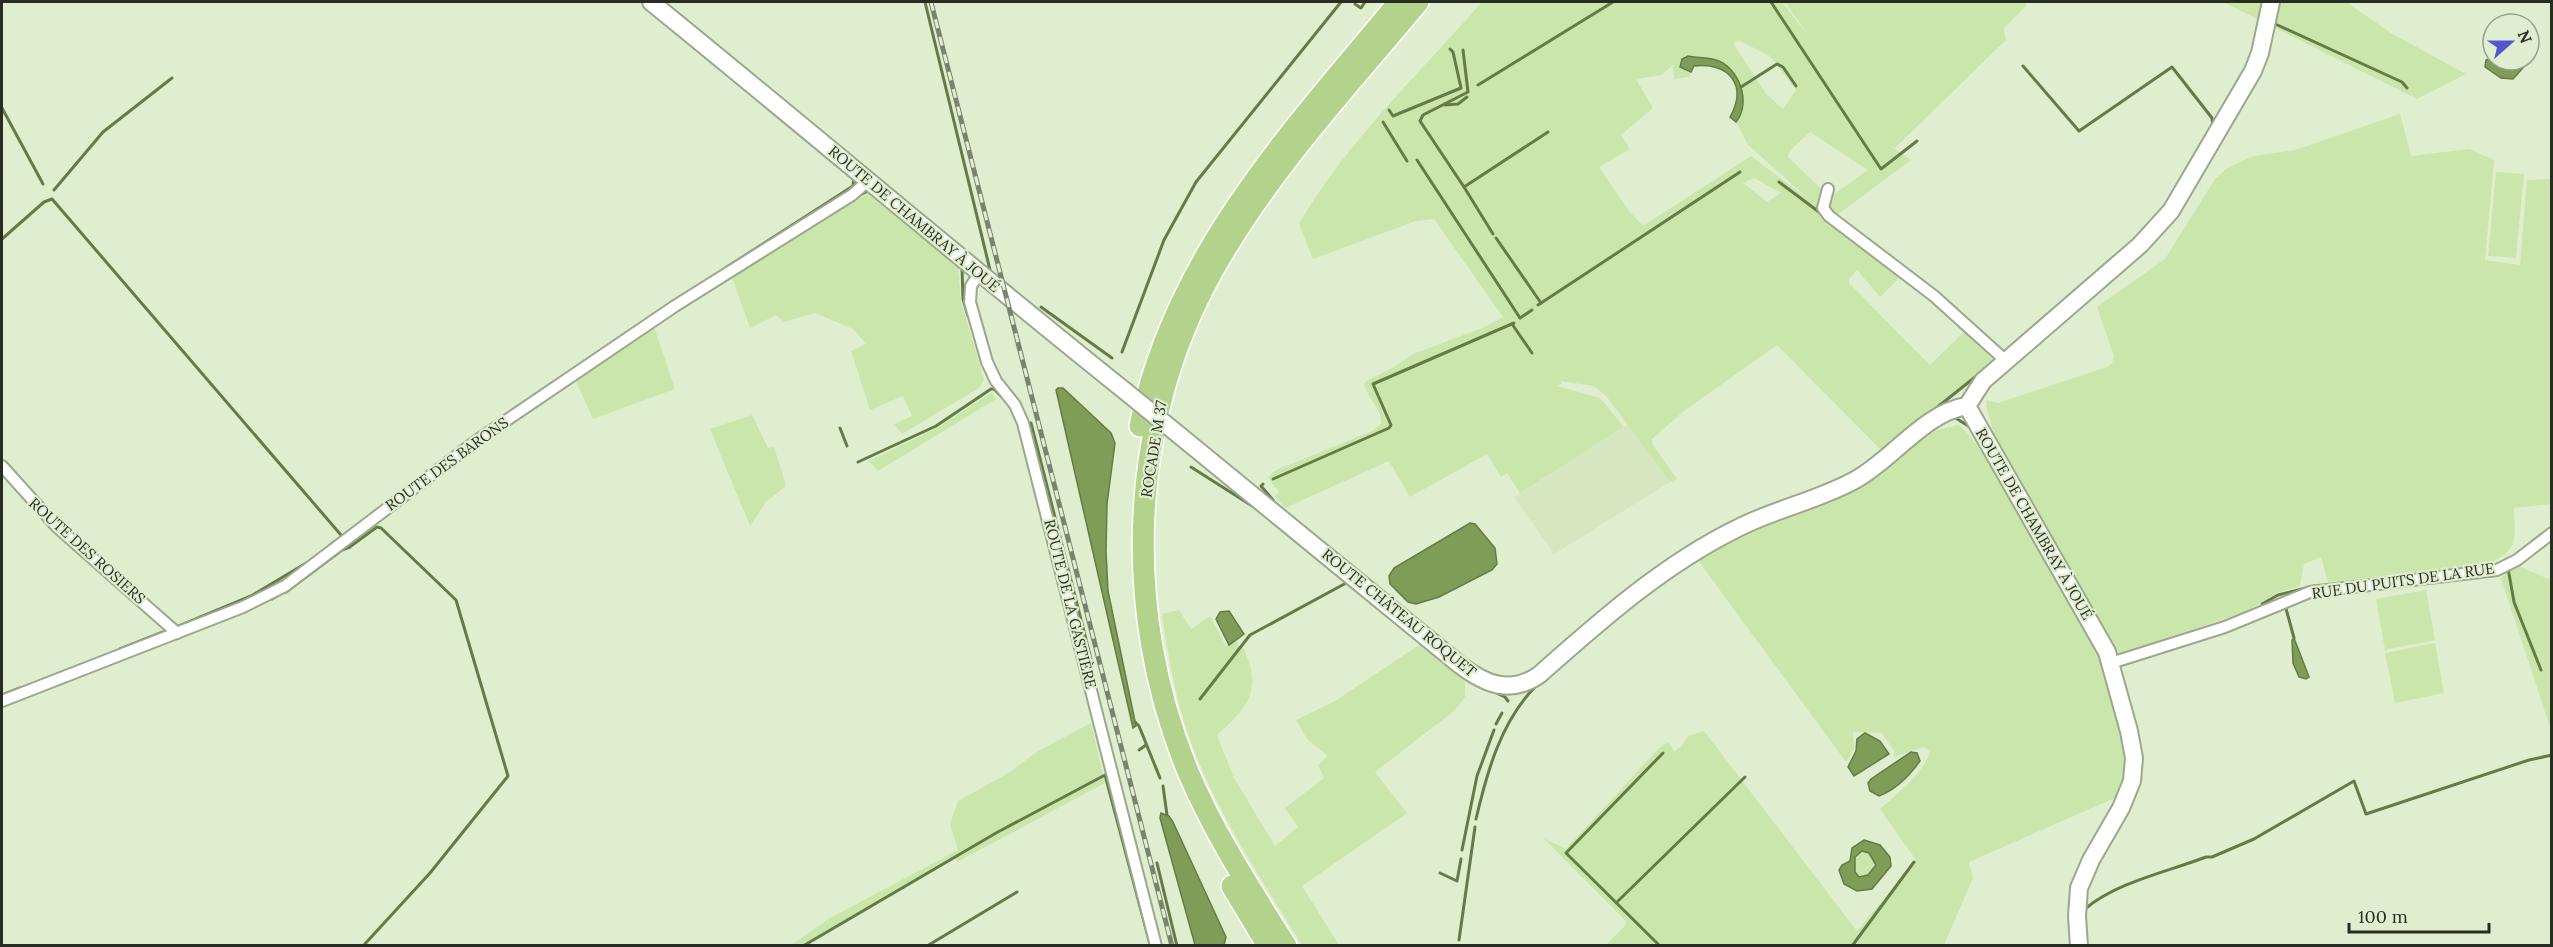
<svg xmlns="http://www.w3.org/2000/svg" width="2553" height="947" font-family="Lora,serif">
<rect width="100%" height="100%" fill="#e0eed0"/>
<polygon fill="#d5e6c1" points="1629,424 1670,482 1554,554 1514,497"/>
<g fill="#cbe6aa" fill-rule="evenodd">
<path d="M1482,2h300l28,36 -25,-36h240l2,3 -23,23 2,12 -111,108 -7,-4 23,16 -78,58 67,59 -20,20 -23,-27 -8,9v4l81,82 34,-33 30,29 -111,91 -106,-107 -93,66 -32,28 1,6 24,34 -7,3 -63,-85 -13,-11 -34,-5 2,2 -5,3 43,12 24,29 -104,66 -13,-20 -6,4 -14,-23 -77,43 -21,-36 -104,47 -10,-12 4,-4 -11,-14 6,-7 98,-40 9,-7c2,-14 -14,-26 -17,-40l2,-3 26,-13 21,-14 72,-27 18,-10 -69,-98 -18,2 -103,38 -14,-35c48,-83 121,-151 183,-222zM1740,41l30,15 26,34 -13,19 -17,-15 -33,-51zM1688,56c8,1 21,1 27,4 22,10 39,41 21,62l12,23 64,57 -61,-46 -108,70 -14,-15 -30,-44 31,-18 -9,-14 32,-27 -17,-29 25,-4 12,-10 1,14 15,-2 2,-5 -6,-1zM1810,132l58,38 -38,27 -42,-40 2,-6zM1754,178l27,15 -14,9 -24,-19z"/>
<polygon points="2223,2 2346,2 2391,33 2466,74 2417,99"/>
<path d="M2400,114l11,42 58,-7 25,11 -9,100 35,5 7,-85 24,-1v325l-37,4c1,32 5,42 -26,56l-160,18 -7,-25 -17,7 -4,22 -21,6 -34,20 -126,42 -122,-210 -11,-38 1,-6 11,3 109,-36 5,-4 2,-7 -17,-49 68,-48 50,-80 12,-11 27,-12 41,-6z"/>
<polygon points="2496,172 2524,174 2516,258 2488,256"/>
<polygon points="868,193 958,267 961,301 984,380 979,388 902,434 894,424 912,416 903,396 870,410 851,351 866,344 853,329 815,313 784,322 776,315 750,328 732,277"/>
<polygon points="654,327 675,389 593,419 576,381"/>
<polygon points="992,392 996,399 878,471 869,461 939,427"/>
<polygon points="752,415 768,448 774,447 785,482 785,487 766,502 750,526 710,429"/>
<path d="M1958,425c22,8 114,184 131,215l4,-2c13,25 38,105 34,132 -2,10 -6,19 -10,27l-148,65 4,16 -29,67h-338l19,-19 1,-5 -83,-83 23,11 93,-101 9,-6 6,9 7,-4 7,-11 16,-5 153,200 59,-71 -36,-51c15,-13 46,-38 50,-58l-6,-4 -30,10v-6l-12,-18 -29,-1 1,17 -8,13 -149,-203 37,-22 127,-51 63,-48 13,-8z"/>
<polygon points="2516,565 2551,580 2551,730 2501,578"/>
<polygon points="2426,590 2435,640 2385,650 2376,599"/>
<path d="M1179,610l12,19 19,-13 16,30 9,-8 5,9 2,-2c21,43 8,61 -25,90l17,43 41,68 23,-19 -13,-19 39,-30 -6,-13 10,-9 -21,-17 -11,-19 39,-19 84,-56 5,1 41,36v15l-11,14 -79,61 32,41 -105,73 37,59h-37c-38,-61 -80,-125 -107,-192 -18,-45 -26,-92 -33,-139z"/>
<polygon points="2435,643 2444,693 2395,703 2385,653"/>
<polygon points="1091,723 1105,783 957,862 956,857 827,932 810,943 811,945 791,945 830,918 958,850 950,824 958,801 1010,772 1038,751"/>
<polygon points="1862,851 1869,853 1876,865 1868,875 1859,877 1855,872 1855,857"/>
</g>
<g fill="#7f9d57" stroke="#657b47" stroke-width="1.5" fill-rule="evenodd">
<polygon points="2529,55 2530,60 2513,79 2501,78 2485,67 2486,60 2493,57 2493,60 2529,60"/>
<path d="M1688,56c9,2 19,1 28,4 23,7 36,43 20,62l-6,-5c18,-32 -1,-55 -36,-51l-3,6 -11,-5 2,-8z"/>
<polygon points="1058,388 1063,388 1111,433 1115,443 1107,504 1106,551 1108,591 1136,726 1133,728 1056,390"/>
<polygon points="1470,523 1475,524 1495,548 1497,564 1492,570 1439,597 1416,604 1408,602 1390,584 1389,576 1394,568"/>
<polygon points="1229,611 1244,634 1229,645 1216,619 1220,612"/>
<polygon points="2294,638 2309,677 2306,679 2299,677 2293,663 2292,640"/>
<polygon points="1865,733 1880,741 1889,754 1854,776 1848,767 1856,751 1857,739"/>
<path d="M1911,752l6,1 3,8c-10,14 -25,29 -41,35l-9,-5 -2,-8 3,-4z"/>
<polygon points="1161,813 1169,816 1173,822 1226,937 1224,945 1195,945 1160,818"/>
<path d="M1864,840l16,5 10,12 1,9 -19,23 -15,2 -13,-7 -5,-14 3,-5 8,-4 2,-13zM1862,851l7,2 7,12 -8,10 -9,2 -4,-5v-15z"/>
</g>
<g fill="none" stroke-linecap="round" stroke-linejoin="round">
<g stroke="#657b47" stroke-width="3">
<polyline points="925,2 991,274"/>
<polyline points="1771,2 1881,169 1917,141"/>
<polyline points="1355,4 1361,8 1365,2"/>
<polyline points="2273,23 2402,82 2407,88"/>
<polyline points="1463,50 1468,92 1423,115 1420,121 1464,187 1548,132"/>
<polyline points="2023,66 2079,131 2172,67 2212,118 2213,127"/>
<polyline points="1478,85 1613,2"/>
<polyline points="1741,87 1777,64 1783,67 1796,86"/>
<polyline points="1445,105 1458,104 1467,97"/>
<polyline points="2,108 43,184"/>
<polyline points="1389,110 1393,116 1461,88 1453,52 1450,49"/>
<polyline points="1383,122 1407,161"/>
<polyline points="1417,160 1520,318"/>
<polyline points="1779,182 1823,215"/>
<polyline points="1464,187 1493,234"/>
<polyline points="54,190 103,132 172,78"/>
<polyline points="858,196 870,190"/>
<polyline points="1496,238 1541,303"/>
<polyline points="2,239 44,202 52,199 341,535"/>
<polyline points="727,267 853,186 854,177"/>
<polyline points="962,268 963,299 968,316"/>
<polyline points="1538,305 1740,172"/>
<polyline points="1041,307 1112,358"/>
<polyline points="1520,318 1532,310"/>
<polyline points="1512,324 1532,353"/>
<polyline points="1122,352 1164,240 1196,182 1341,2"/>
<polyline points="1935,409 1984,370"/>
<polyline points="1954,417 1970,427"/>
<polyline points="1031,423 1091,659"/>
<polyline points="840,428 847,446"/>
<polyline points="858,462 936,426 991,389 994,389 1004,399"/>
<polyline points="1191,467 1257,509"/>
<polyline points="1273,479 1389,428 1391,425 1373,384 1514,323"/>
<polyline points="1263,484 1261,486 1273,500"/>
<polyline points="351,546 377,527 381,528 456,600 508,776 430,873 363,946"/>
<polyline points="326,549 334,542"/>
<polyline points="2508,568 2514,602 2541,670"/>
<polyline points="286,592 342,550 350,547"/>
<polyline points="272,599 277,596"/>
<polyline points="2262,604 2278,595 2314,586"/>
<polyline points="2285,605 2294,638"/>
<polyline points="179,626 251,596 308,562"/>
<polyline points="120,649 163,632"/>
<polyline points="1492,691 1505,697 1508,701"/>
<polyline points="2,695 20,688"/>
<polyline points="1200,699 1250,635 1348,582"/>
<polyline points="1135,722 1139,726 1160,778"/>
<polyline points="1496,724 1502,713"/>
<polyline points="1139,750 1146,745"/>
<polyline points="1163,786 1167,815"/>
<path d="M1476,819c11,-47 25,-98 60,-133"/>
<polyline points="1462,850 1477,776 1494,730"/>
<polyline points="1157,863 1177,946"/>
<polyline points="1440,873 1457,881 1461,859"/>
<polyline points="1618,901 1745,777"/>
<path d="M2085,909c32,-27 82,-37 121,-52h6l42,-18 100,-58 12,33 163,-54 23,-5"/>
<polyline points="1459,940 1475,827"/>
<polyline points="803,946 996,833 1105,775 1150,944"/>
<polyline points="927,946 1017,892"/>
<polyline points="1660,946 1566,853 1663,753"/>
<polyline points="1852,946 1914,862"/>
</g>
<g stroke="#9ba88b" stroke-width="14">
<g id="street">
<polyline points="1828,189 1823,208 1829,216 1934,296 2006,361"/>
<polyline points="979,274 971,286 970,302 987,362 996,381 1015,405 1023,423 1156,946"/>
<polyline points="2,466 57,527 177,633"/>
<polyline points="2111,663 2225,627 2310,592 2497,570 2517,560 2552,533"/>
<polyline points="2,701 243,607 285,586 476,441 675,306 852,195 869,180"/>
</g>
</g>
<g stroke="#9ba88b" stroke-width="20">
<g id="secondary">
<path d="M651,2c159,129 314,261 474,389"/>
<polyline points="1967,406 2107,652 2129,731 2134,758 2132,781 2121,808 2091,860 2079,888 2077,916 2079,946"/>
<polyline points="1967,406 1983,381 2140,245 2171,211 2253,71 2260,53 2271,2"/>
<path d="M1179,435l281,230c25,19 50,30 79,10 61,-54 124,-110 197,-146 38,-20 81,-28 119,-49 37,-20 70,-68 112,-74"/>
</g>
</g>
<g stroke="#fff" stroke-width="24">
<g id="highway">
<path d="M1140,426c34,-170 152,-295 259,-424"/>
<polyline points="1232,886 1268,946"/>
<path d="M1286,946c-35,-56 -71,-111 -97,-172 -69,-165 -61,-361 31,-516 54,-93 130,-174 198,-256"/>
</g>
</g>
<use href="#street" stroke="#fff" stroke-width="10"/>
<use href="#secondary" stroke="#fff" stroke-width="16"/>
<use href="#highway" stroke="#b3d28c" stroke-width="21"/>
<g stroke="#7a836f" stroke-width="5">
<polyline id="rail" points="931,2 1172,946"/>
</g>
<use href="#rail" stroke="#e0eed0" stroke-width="3" stroke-dasharray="9" stroke-linecap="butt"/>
<g stroke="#9ba88b" stroke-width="20" stroke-linecap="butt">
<polyline id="secondary-bridge" points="1125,391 1179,435"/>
</g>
<use href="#secondary-bridge" stroke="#fff" stroke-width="16"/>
</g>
<g text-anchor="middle" stroke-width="4.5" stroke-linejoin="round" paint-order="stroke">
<g font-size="15" fill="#282d22" stroke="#e0eed0">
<text transform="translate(914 219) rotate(40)" y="5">ROUTE DE CHAMBRAY À JOUÉ</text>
<text transform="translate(1154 449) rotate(-81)" y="5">ROCADE M 37</text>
<text transform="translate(447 464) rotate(-36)" y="5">ROUTE DES BARONS</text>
<text transform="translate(2034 524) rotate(60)" y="5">ROUTE DE CHAMBRAY À JOUÉ</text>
<text transform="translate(87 551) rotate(42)" y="5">ROUTE DES ROSIERS</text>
<text transform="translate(2403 581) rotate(-8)" y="5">RUE DU PUITS DE LA RUE</text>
<text transform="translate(1070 604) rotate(76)" y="5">ROUTE DE LA GASTIÈRE</text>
<text transform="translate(1399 613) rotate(39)" y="5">ROUTE CHÂTEAU ROQUET</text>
</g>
</g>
<rect width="2553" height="947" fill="none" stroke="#282d22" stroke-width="6"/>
<g transform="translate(2511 42) rotate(69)"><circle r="28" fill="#e0eed0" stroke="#96a18a" stroke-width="1.5"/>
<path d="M0-4.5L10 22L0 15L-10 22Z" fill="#5556cd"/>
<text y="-9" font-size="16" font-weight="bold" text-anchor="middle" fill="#282d22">N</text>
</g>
<path d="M2349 923v9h140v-9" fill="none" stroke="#282d22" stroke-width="3"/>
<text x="2358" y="923" font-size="18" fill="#282d22" stroke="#e0eed0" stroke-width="4.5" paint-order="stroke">100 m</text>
</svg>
